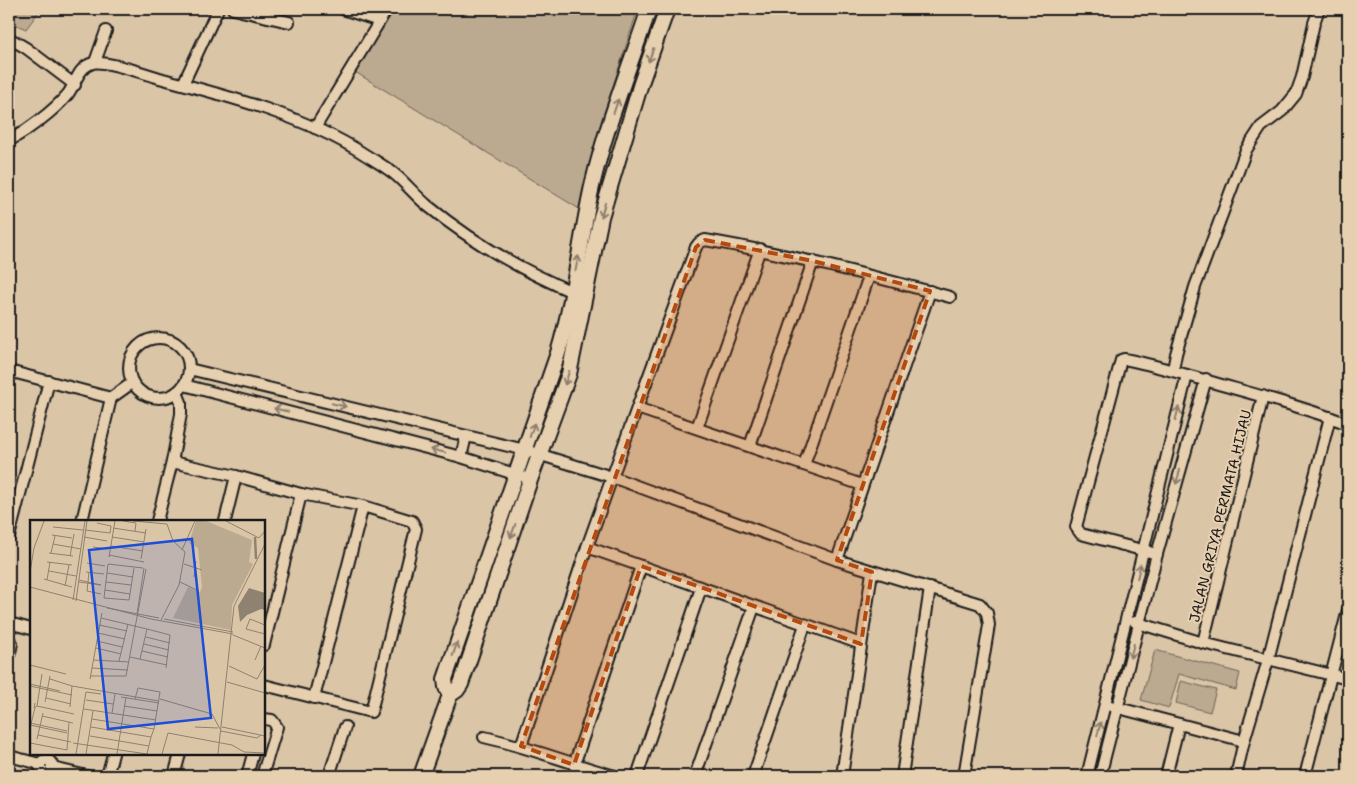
<svg xmlns="http://www.w3.org/2000/svg" width="1357" height="785" font-family="'Shantell Sans',sans-serif">
<rect width="100%" height="100%" fill="#dbc5a7"/>
<filter id="ink" filterUnits="userSpaceOnUse"><feTurbulence type="fractalNoise" baseFrequency=".02" numOctaves="2"/><feDisplacementMap in="SourceGraphic" scale="10" xChannelSelector="R" yChannelSelector="G"/><feConvolveMatrix kernelMatrix="1 2 1 2 8 2 1 2 1" color-interpolation-filters="sRGB"/></filter>
<g filter="url(#ink)">
<g fill="#bba990" stroke="#6c6256">
<polygon points="9,9 41,9 26,29 9,22"/>
<polygon points="394,9 638,9 596,138 581,210 355,72"/>
<polygon points="1155,650 1240,673 1236,690 1179,674 1169,708 1141,700"/>
<polygon points="1181,681 1216,690 1210,712 1176,703"/>
</g>
<g fill="none" stroke-linecap="round" stroke-linejoin="round">
<g stroke="#1c1c1c" stroke-width="14">
<g id="street">
<polyline points="233,9 289,22"/>
<polyline points="343,9 379,21"/>
<polyline points="9,38 26,48 75,85"/>
<polyline points="95,62 106,31"/>
<polyline points="183,84 218,9"/>
<polyline points="315,128 387,9"/>
<path d="M9,141c19,-11 45,-30 59,-47 8,-11 10,-27 25,-31 12,-3 56,12 70,16 65,17 144,38 201,75 11,7 24,14 34,23 10,9 19,20 30,29 45,37 95,65 149,88"/>
<circle cx="159" cy="368" r="30"/>
<polyline points="189,369 525,450 612,477 837,560 980,604 987,613 989,625 964,776"/>
<polyline points="1173,370 1176,354 1195,287 1246,150 1261,127 1282,111 1296,94 1302,77 1314,23 1319,9"/>
<polyline points="9,371 111,398"/>
<polyline points="184,385 461,457 521,476"/>
<path d="M637,408l59,-161 3,-4 6,-3c83,14 164,35 245,57"/>
<polyline points="697,428 760,249"/>
<polyline points="750,446 813,261"/>
<polyline points="461,457 466,436"/>
<polyline points="172,462 236,476 301,494 363,506 412,521 416,529 371,712 264,685"/>
<polyline points="804,465 869,276"/>
<polyline points="82,521 111,398 132,383"/>
<polyline points="157,521 172,462 181,414 181,402 177,392"/>
<polyline points="225,521 236,476"/>
<polyline points="9,537 49,381"/>
<polyline points="587,547 861,644"/>
<path d="M1157,554l-76,-20 -5,-7 45,-167 3,-1c22,4 42,10 63,16 54,16 109,29 161,49"/>
<polyline points="837,560 930,291"/>
<polyline points="1135,622 1203,643 1348,679"/>
<polyline points="9,623 31,629"/>
<polyline points="1203,643 1263,396"/>
<polyline points="264,645 301,494"/>
<polyline points="9,658 12,643"/>
<polyline points="314,698 363,506"/>
<polyline points="1111,706 1244,741"/>
<path d="M484,737c45,10 87,27 131,39"/>
<polyline points="521,746 587,547 637,408 862,485"/>
<polyline points="9,756 40,764"/>
<circle cx="46" cy="766" r="6"/>
<polyline points="574,765 641,566"/>
<polyline points="53,768 87,776"/>
<polyline points="107,776 113,754"/>
<polyline points="174,776 180,754"/>
<polyline points="247,776 253,754"/>
<polyline points="262,776 277,727 272,720 264,719"/>
<polyline points="329,776 345,727"/>
<polyline points="637,776 701,588"/>
<polyline points="695,776 754,607"/>
<polyline points="753,776 805,625"/>
<polyline points="842,776 872,572"/>
<polyline points="902,776 930,588"/>
<polyline points="1087,776 1187,375"/>
<polyline points="1100,776 1157,554 1206,379"/>
<polyline points="1166,776 1179,724"/>
<polyline points="1236,776 1244,741 1268,660 1330,417"/>
<polyline points="1305,776 1348,610"/>
</g>
</g>
<g stroke="#1c1c1c" stroke-width="18">
<g id="secondary">
<path d="M450,695l-4,-8 -1,-8 113,-326c17,-56 22,-115 35,-171 14,-59 37,-116 56,-173"/>
<polyline points="421,776 450,695 457,690 461,684 530,480 569,374 601,217 641,83 667,9"/>
</g>
</g>
<use href="#street" stroke="#e7d0b0" stroke-width="10"/>
<use href="#secondary" stroke="#e7d0b0" stroke-width="14"/>
</g>
<defs><path id="oneway-shaft" d="M-6 0H5M1.5-3L5.5 0L1.5 3" fill="none" stroke-width="1.6" stroke-linecap="round" stroke-linejoin="round" transform="scale(1.25)"/></defs>
<g stroke="#8c7f6d">
<use href="#oneway-shaft" transform="translate(651 55) rotate(109)"/>
<use href="#oneway-shaft" transform="translate(616 106) rotate(-71)"/>
<use href="#oneway-shaft" transform="translate(603 210) rotate(106)"/>
<use href="#oneway-shaft" transform="translate(577 263) rotate(-79)"/>
<use href="#oneway-shaft" transform="translate(567 378) rotate(108)"/>
<use href="#oneway-shaft" transform="translate(339 405) rotate(14)"/>
<use href="#oneway-shaft" transform="translate(281 410) rotate(-166)"/>
<use href="#oneway-shaft" transform="translate(1177 414) rotate(-76)"/>
<use href="#oneway-shaft" transform="translate(532 430) rotate(-72)"/>
<use href="#oneway-shaft" transform="translate(438 451) rotate(-166)"/>
<use href="#oneway-shaft" transform="translate(1178 477) rotate(106)"/>
<use href="#oneway-shaft" transform="translate(513 531) rotate(109)"/>
<use href="#oneway-shaft" transform="translate(1139 571) rotate(-76)"/>
<use href="#oneway-shaft" transform="translate(455 649) rotate(-71)"/>
<use href="#oneway-shaft" transform="translate(1132 651) rotate(105)"/>
<use href="#oneway-shaft" transform="translate(1099 729) rotate(-76)"/>
</g>
</g>
<path fill="#b54a10" fill-opacity="0.2" stroke="#b54a10" stroke-width="4" stroke-dasharray="10 6" stroke-linejoin="round" d="M705,240l108,21 117,30 -93,269 35,12 -11,72 -220,-78 -67,199 -53,-19 175,-499z"/>
<g text-anchor="middle" stroke-width="4" stroke-linejoin="round" paint-order="stroke">
<g font-size="14" fill="#1c1c1c" stroke="#e7d0b0">
<text transform="translate(1220 516) rotate(-76)" y="5">JALAN GRIYA PERMATA HIJAU</text>
</g>
</g>
<g transform="translate(30 520)">
<rect width="235" height="235" fill="#dbc5a7"/>
<path d="M166,1h10l46,19 -3,22 4,2 -21,41 -1,25 -58,-12 15,-31 12,5 2,-5 -4,-39 -9,-5z" fill="#bba990"/>
<path d="M219,68l16,5v17l-4,-1 -14,6 -7,7 -2,-16z" fill="#8f8271"/>
<path fill="none" stroke="#8f8271" stroke-width="2.5" d="M225,17l1,22"/>
<path fill="none" stroke="#8f816f" stroke-width="1" d="M93,1l13,2 -1,8M103,1l34,3 6,17 12,11 -6,33 -18,35M196,1l33,17 6,-7M23,7l30,3M83,8l33,5M55,10l25,3 1,-7 -14,-3M22,15l20,3M54,17l23,4M82,17l32,5M23,24l28,5M81,26l32,5M63,27l15,2M152,30l13,-29M19,33l24,3M21,33l4,-17M79,35l35,7M40,36l4,-22M79,37l6,-36M111,39l5,-30M17,42l25,3M57,43l18,3M154,44l18,6M104,48l-5,32 -25,-2 4,-34 35,4M19,51l27,5M0,52l4,-24 10,-27M56,52l18,2M59,52l-2,19 14,3M77,53l26,4M164,57l2,-16M14,59l28,8M17,60l3,-18M49,62l22,3 -22,-5M76,62l25,3M150,62l19,9M35,66l4,-21M0,67l121,32 82,15M75,70l25,4M43,80l12,-79M46,81l11,-80M77,88l52,10M107,94l7,-46M71,98l46,11 -7,30M134,99l69,13M69,105l28,6M235,105l-15,-6 -4,10 19,5M117,109l23,6 -4,33M68,113l27,6M203,115l32,13M116,117l24,6M67,121l25,6M114,124l25,6M66,128l25,6M112,131l26,6M100,137l37,8M63,140l36,2M225,140l6,-14M89,141l9,-37M0,145l36,9M199,146l28,13 8,-14M62,148l36,2M60,156h36l20,-107M20,159l22,7 -2,21M60,159l12,-66M197,162l38,11M0,164l30,7M0,166l42,9M42,166l87,15M56,172l15,2M91,177l38,6M16,178l25,6M130,179l52,15 8,15M56,180l27,4M15,182l5,-26M5,183l-1,5 3,-2 5,-32M7,186l37,8M94,186l33,5M54,189l72,11M82,193l3,-19M12,196l31,7M62,199l62,10 6,-37 -22,-4 -3,11M0,203l37,8M0,205l37,8M61,207l60,10 3,-8M165,207l23,1M192,207l43,9M0,208l5,-20M191,211l36,7 4,-3M8,215l33,7M60,216l59,10M7,219l6,-26M0,223l37,7 2,-28M43,223l74,11M46,234l10,-62M56,234l7,-43M87,234l9,-57M117,234l4,-17M132,234l6,-21 64,12 12,7 21,1M188,234l16,-148 31,-62"/>
<path fill="#1d4ed8" fill-opacity="0.15" stroke="#1d4ed8" stroke-width="2.5" d="M162,19l19,179 -103,11 -19,-179z"/>
<rect width="235" height="235" fill="none" stroke="#1c1c1c" stroke-width="2.5"/>
</g>
<rect width="1357" height="785" fill="none" stroke="#e7d0b0" stroke-width="30"/>
<rect x="15" y="15" width="1327" height="755" fill="none" stroke="#1c1c1c" stroke-width="2" filter="url(#ink)"/>
</svg>
